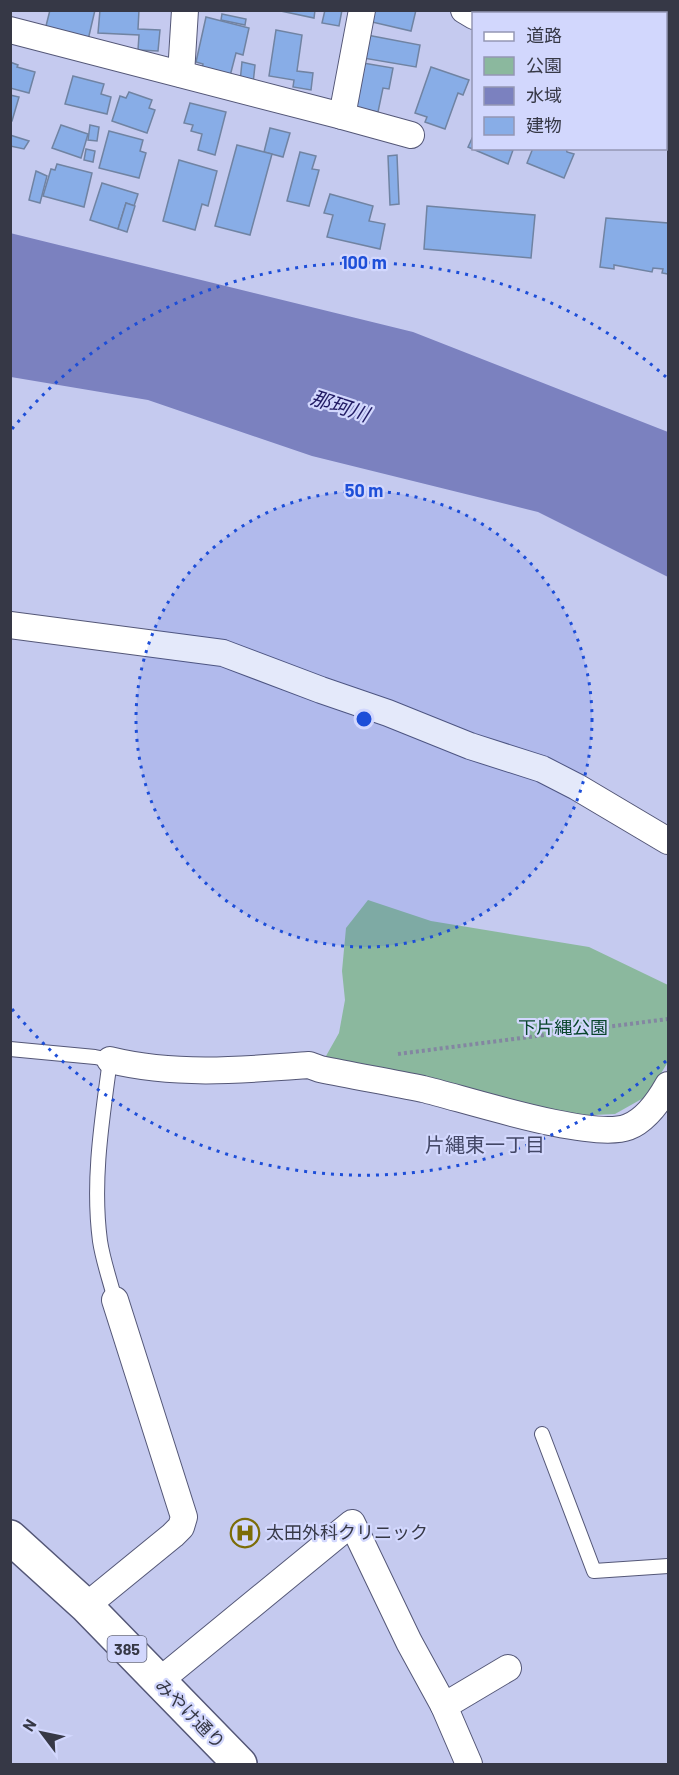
<svg xmlns="http://www.w3.org/2000/svg" width="679" height="1775" font-family="Barlow,'Noto Sans JP',sans-serif">
<rect width="100%" height="100%" fill="#c5caef"/>
<polygon fill="#8bb89e" points="368,900 431,921 589,947 668,985 668,1062 647,1096 615,1114 571,1116 335,1067 326,1056 339,1033 345,1000 342,971 346,928"/>
<polygon fill="#7b81bf" points="10,233 413,332 668,432 668,577 538,512 312,456 148,400 11,377"/>
<g fill="#88ade7" stroke="#7083a2" stroke-width="1.5">
<polygon points="50,10 95,10 88,40 45,30"/>
<polygon points="100,10 139,10 138,29 160,30 158,51 138,50 139,35 98,33"/>
<polygon points="276,10 315,10 314,18"/>
<polygon points="325,10 342,10 339,26 322,23"/>
<polygon points="375,10 416,10 411,31 372,22"/>
<rect x="550" y="10" width="31" height="4"/>
<rect x="615" y="10" width="38" height="4"/>
<polygon points="222,14 246,19 245,25 221,20"/>
<polygon points="206,17 249,28 243,55 236,53 230,76 202,69 203,64 196,62"/>
<polygon points="276,30 302,35 297,71 313,73 311,90 293,87 294,80 269,76"/>
<polygon points="367,35 420,45 416,67 363,58"/>
<polygon points="10,62 18,65 17,67 35,72 29,93 10,88"/>
<polygon points="242,62 255,65 253,84 240,82"/>
<polygon points="363,63 393,68 389,89 383,88 378,112 355,108"/>
<polygon points="431,67 469,80 463,95 458,93 445,129 425,122 427,117 415,113"/>
<polygon points="73,76 104,84 101,94 111,97 107,114 65,104"/>
<polygon points="129,92 152,100 149,108 155,110 147,133 112,121 120,96 126,98"/>
<polygon points="10,95 19,97 12,121 10,121"/>
<polygon points="190,103 226,112 215,155 198,150 202,134 191,131 193,125 184,123"/>
<polygon points="61,125 88,134 81,158 52,148"/>
<polygon points="90,125 99,127 97,141 88,140"/>
<polygon points="270,128 290,133 283,157 264,152"/>
<polygon points="109,131 143,140 140,151 146,153 139,178 99,168"/>
<polygon points="474,134 474,148 513,150 508,164 468,147"/>
<polygon points="10,135 29,141 24,149 10,146"/>
<polygon points="237,145 272,154 250,235 215,226"/>
<polygon points="533,148 566,148 567,152 574,154 564,178 527,163"/>
<polygon points="86,149 95,151 93,162 84,160"/>
<polygon points="300,152 316,156 312,169 319,170 309,206 287,201"/>
<polygon points="397,155 399,204 390,205 388,156"/>
<polygon points="179,160 217,171 208,206 202,204 195,230 163,221"/>
<polygon points="57,164 92,173 84,207 43,196 51,169 55,170"/>
<polygon points="36,171 47,176 40,203 29,200"/>
<polygon points="102,183 138,194 134,206 126,203 118,229 90,220"/>
<polygon points="330,194 373,206 369,221 385,224 380,249 327,237 333,215 324,213"/>
<polygon points="126,203 135,206 127,232 118,229"/>
<polygon points="427,206 535,215 531,258 424,249"/>
<polygon points="606,218 668,223 668,274 662,273 663,269 653,268 652,272 614,265 614,269 600,267"/>
</g>
<g fill="none" stroke-linecap="round" stroke-linejoin="round">
<g stroke="#545777" stroke-width="16">
<g id="lane">
<path d="M10,1049l85,8 15,3c-8,60 -18,121 -10,181 3,20 10,39 15,59"/>
<polyline points="542,1434 594,1571 668,1566"/>
</g>
</g>
<g stroke="#545777" stroke-width="28">
<g id="street">
<polyline points="362,10 342,116 411,135"/>
<polyline points="464,10 474,16"/>
<polyline points="10,30 342,116"/>
<polyline points="181,74 185,10"/>
<polyline points="666,113 668,116"/>
<polyline points="10,625 223,653 321,690 388,713 470,746 542,769 577,787 668,841"/>
<path d="M110,1060c65,16 133,10 199,5l11,4c34,7 69,13 103,20 42,10 169,52 205,38 18,-7 31,-26 40,-42"/>
<polyline points="86,1606 173,1535 181,1527 184,1517 115,1300"/>
<polyline points="158,1682 352,1523 409,1642 444,1706 469,1764"/>
<polyline points="444,1706 508,1668"/>
</g>
</g>
<g stroke="#545777" stroke-width="36">
<polyline id="highway" points="10,1537 86,1606 240,1764"/>
</g>
<polyline stroke="#8386a1" stroke-width="4" stroke-dasharray="3 3" stroke-linecap="butt" points="398,1054 668,1019"/>
<use href="#lane" stroke="#fff" stroke-width="14"/>
<use href="#street" stroke="#fff" stroke-width="26"/>
<use href="#highway" stroke="#fff" stroke-width="33"/>
</g>
<circle cx="364" cy="719" r="228" fill="#1d4ed8" fill-opacity=".12"/>
<g fill="none" stroke="#1d4ed8" stroke-width="3" stroke-dasharray="3 6">
<circle cx="364" cy="719" r="228"/>
<path d="M666 1061A456 456 0 0 1 12 1009M12 429A456 456 0 0 1 666 377"/>
</g>
<defs>
<g id="hospital-ring" transform="scale(1.5)"><circle r="9.5" fill="#d2d7fd" stroke="#7c6d08" stroke-width="1.5"/><path d="M-5-5h3v3.5h4V-5h3V5h-3V1.5h-4V5h-3Z" fill="#7c6d08"/></g>
</defs>
<g fill-rule="evenodd">
<use href="#hospital-ring" x="245" y="1533"/>
</g>
<g text-anchor="middle" stroke-width="4.5" stroke-linejoin="round" paint-order="stroke">
<rect fill="#d2d7fd" stroke="#65687d" stroke-width="1.5" x="107.5" y="1636" width="39" height="26" rx="4.5"/>
<g font-size="16" font-weight="bold" fill="#363846">
<text x="127" y="1655">385</text>
</g>
<g font-size="18" fill="#09452c" stroke="#d2d7fd">
<text x="563" y="1034">下片縄公園</text>
</g>
<g font-size="18" fill="#363846" stroke="#d2d7fd" text-anchor="start">
<text x="266" y="1539">太田外科クリニック</text>
</g>
<g font-size="18" fill="#363846" stroke="#d2d7fd">
<text transform="translate(190 1714) rotate(45)" y="6">みやけ通り</text>
</g>
<g font-size="20" font-style="italic" fill="#211b64" stroke="#d2d7fd">
<text transform="translate(340 406) rotate(18)" y="7">那珂川</text>
</g>
<g font-size="20" fill="#434766" stroke="#d2d7fd">
<text x="485" y="1152">片縄東一丁目</text>
</g>
</g>
<circle cx="364" cy="719" r="9" fill="#1d4ed8" stroke="#d2d7fd" stroke-width="3"/>
<g font-size="18" text-anchor="middle" font-weight="bold" fill="#1d4ed8" stroke="#d2d7fd" stroke-width="4.5" stroke-linejoin="round" paint-order="stroke">
<text x="364" y="269">100 m</text>
<text x="364" y="497">50 m</text>
</g>
<rect width="679" height="1775" fill="none" stroke="#363846" stroke-width="24"/>
<rect x="472" y="12" width="195" height="138" fill="#d2d7fd" stroke="#9497b4" stroke-width="1.5"/>
<rect x="484" y="32" width="30" height="9" fill="#ffffff" stroke="#9497b4" stroke-width="1.5"/>
<text x="526" y="42" font-size="18" fill="#363846">道路</text>
<rect x="484" y="57" width="30" height="18" fill="#8bb89e" stroke="#9497b4" stroke-width="1.5"/>
<text x="526" y="72" font-size="18" fill="#363846">公園</text>
<rect x="484" y="87" width="30" height="18" fill="#7b81bf" stroke="#9497b4" stroke-width="1.5"/>
<text x="526" y="102" font-size="18" fill="#363846">水域</text>
<rect x="484" y="117" width="30" height="18" fill="#88ade7" stroke="#9497b4" stroke-width="1.5"/>
<text x="526" y="132" font-size="18" fill="#363846">建物</text>
<g transform="translate(42 1733) rotate(302)" stroke="#d2d7fd" stroke-width="4.5" paint-order="stroke">
<path d="M0-4.5L10 22L0 15L-10 22Z" fill="#363846"/>
<text y="-9" font-size="16" font-weight="bold" text-anchor="middle" fill="#363846">N</text>
</g>
</svg>
